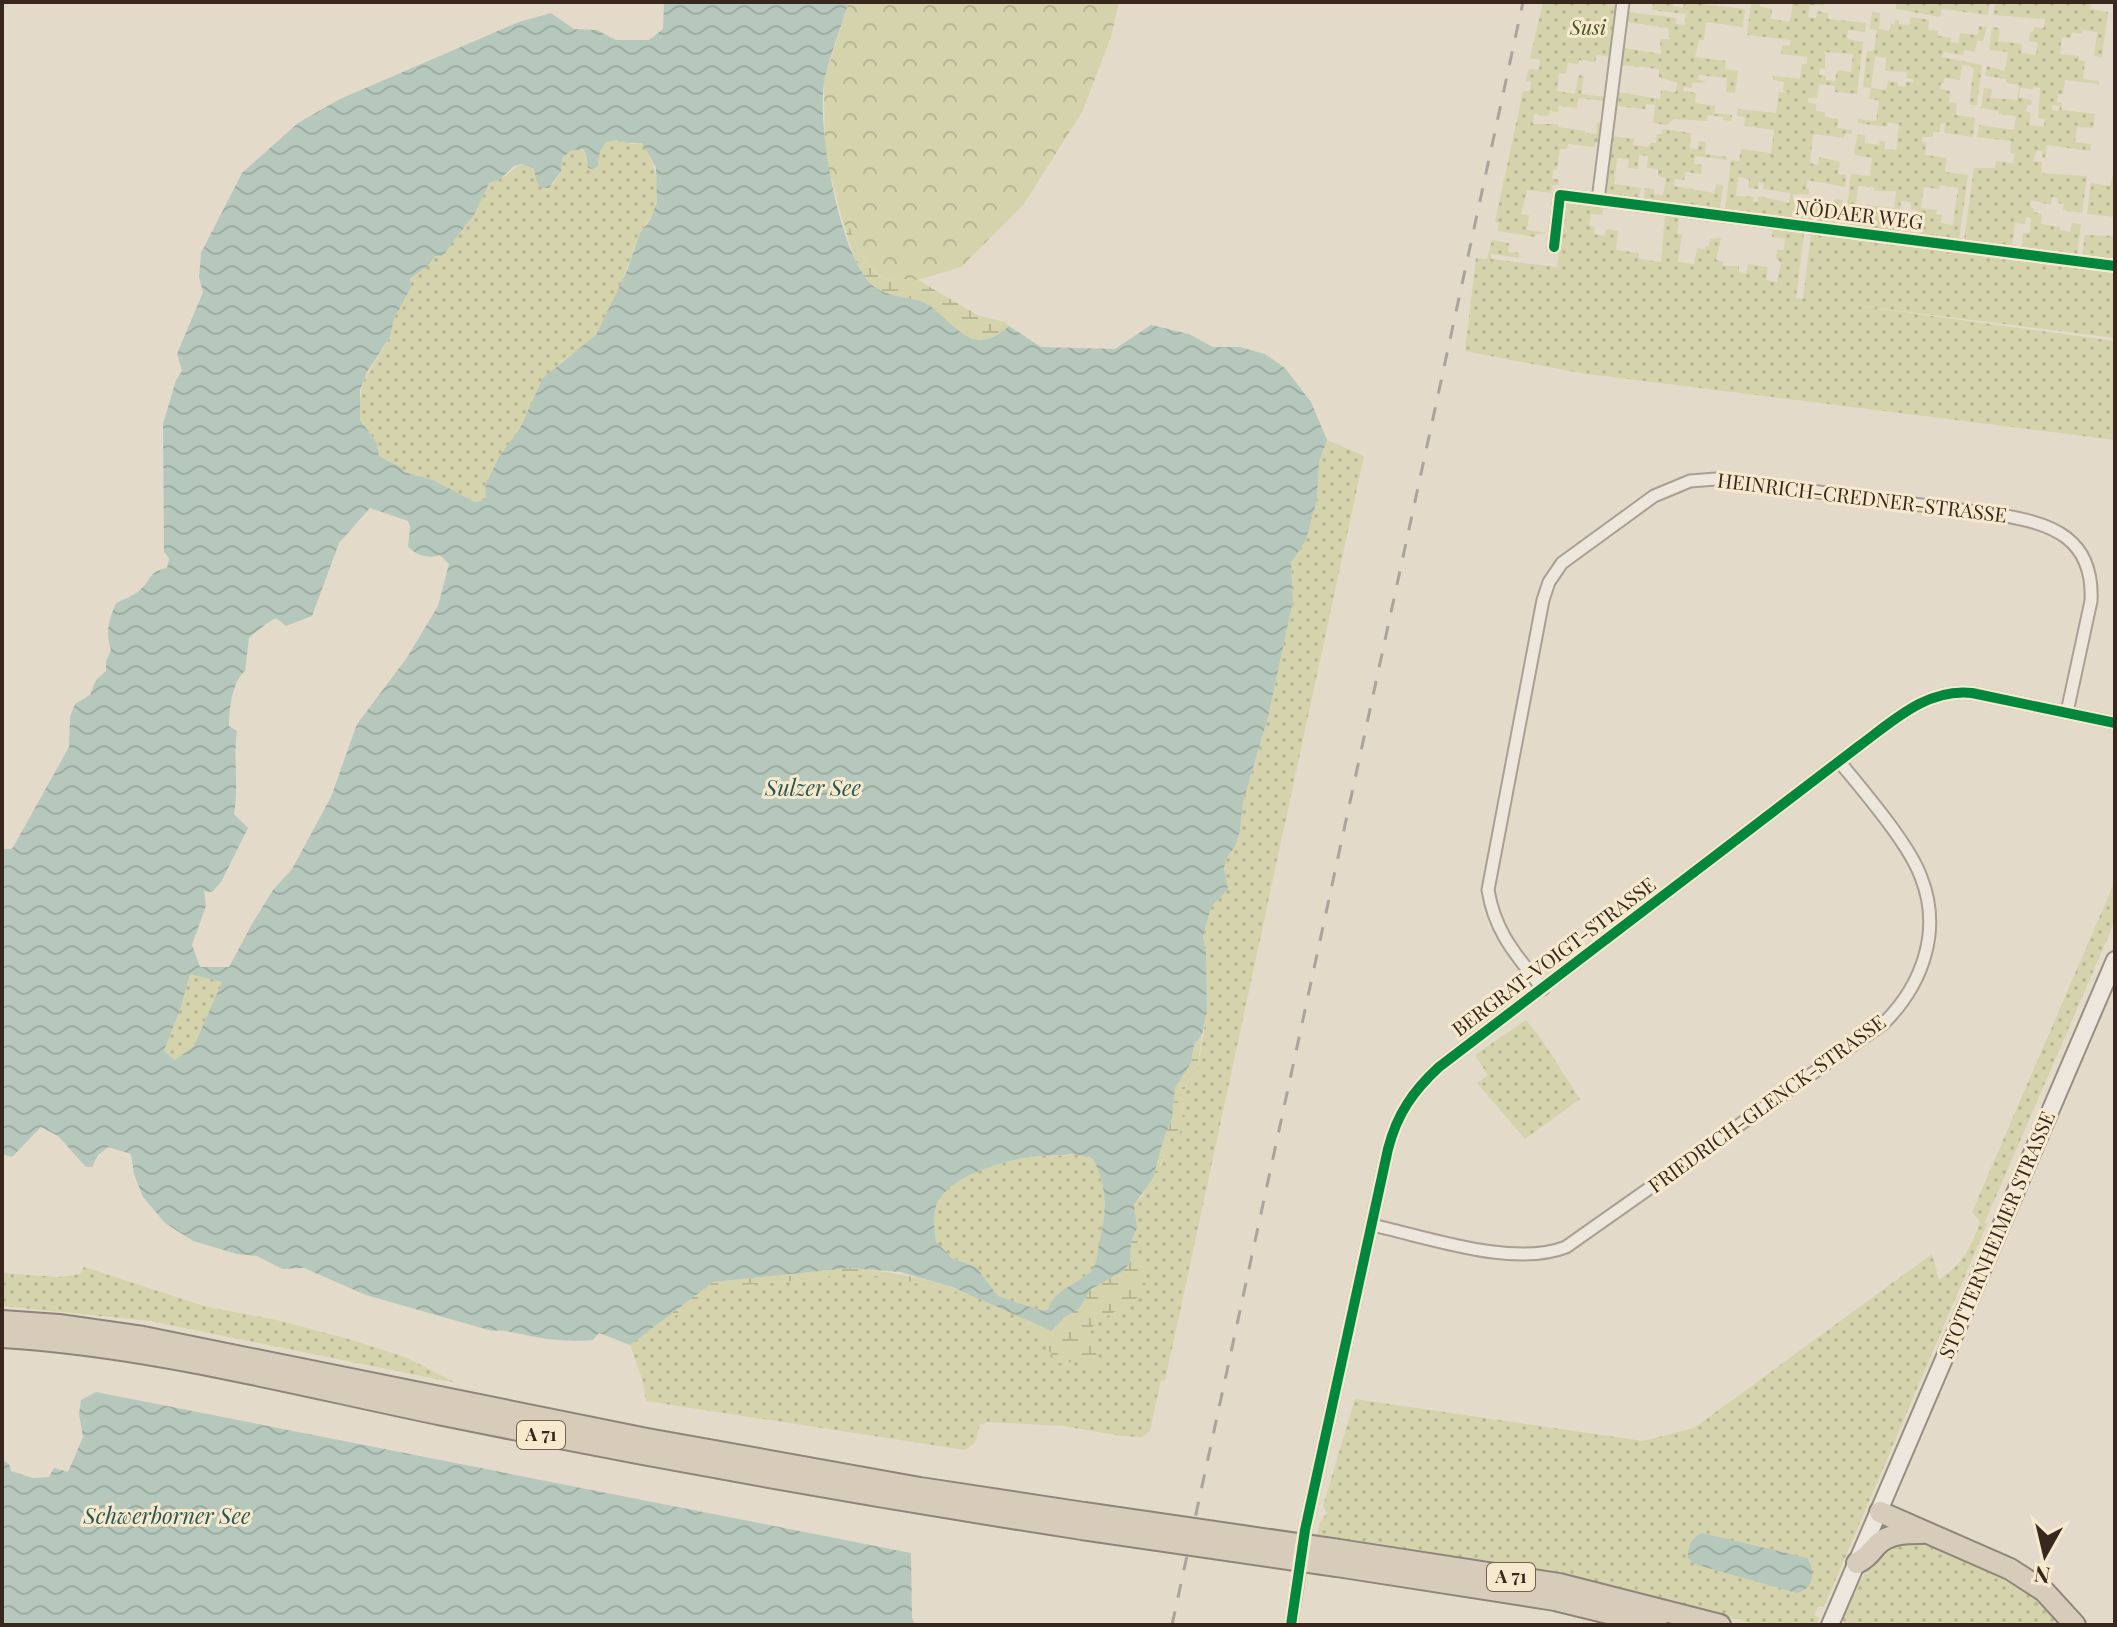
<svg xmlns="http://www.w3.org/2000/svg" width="2117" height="1627" font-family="'Playfair Display',serif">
<defs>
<pattern id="grass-dots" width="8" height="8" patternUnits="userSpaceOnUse" patternTransform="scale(2)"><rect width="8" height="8" fill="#d5d3ab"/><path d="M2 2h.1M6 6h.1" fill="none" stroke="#b7b593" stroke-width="1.8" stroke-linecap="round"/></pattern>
<pattern id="forest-crowns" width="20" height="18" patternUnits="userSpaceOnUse" patternTransform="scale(2)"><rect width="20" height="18" fill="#d5d3ab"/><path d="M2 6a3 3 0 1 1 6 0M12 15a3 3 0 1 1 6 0" fill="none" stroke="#b7b593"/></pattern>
<pattern id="wetland-marsh" width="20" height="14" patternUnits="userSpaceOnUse" patternTransform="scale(2)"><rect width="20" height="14" fill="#d5d3ab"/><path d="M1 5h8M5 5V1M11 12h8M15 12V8" fill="none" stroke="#b7b593"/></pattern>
<pattern id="water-waves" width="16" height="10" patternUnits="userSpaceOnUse" patternTransform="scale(2)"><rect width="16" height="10" fill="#b6c8bc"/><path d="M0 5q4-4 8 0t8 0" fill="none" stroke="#9daca1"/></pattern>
</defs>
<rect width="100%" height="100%" fill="#e4dac9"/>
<g fill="url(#grass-dots)" fill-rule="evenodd">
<polygon points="1543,2 1619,2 1612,57 1597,55 1595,62 1579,60 1578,64 1568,63 1566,74 1559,73 1557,91 1575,94 1579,75 1584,76 1581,94 1605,97 1604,101 1579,98 1577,108 1559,106 1558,112 1550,111 1549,116 1534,114 1533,124 1558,124 1558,127 1585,131 1585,133 1596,134 1598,122 1604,123 1601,143 1595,143 1595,147 1568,144 1567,149 1560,149 1557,170 1553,169 1552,178 1559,180 1559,185 1553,185 1551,193 1527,190 1521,214 1529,215 1527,230 1548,233 1536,234 1535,237 1498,231 1499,222 1495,222 1523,91 1530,91 1531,82 1525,81 1529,69 1539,70 1540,60 1530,58"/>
<polygon points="1649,2 1673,2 1673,6 1683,8 1684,2 1745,9 1743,27 1706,22 1704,40 1699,40 1695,57 1726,61 1725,69 1738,71 1735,93 1726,92 1727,78 1699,75 1698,79 1707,82 1692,83 1692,88 1684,87 1683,91 1696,93 1695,103 1715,106 1715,113 1732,115 1731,121 1723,120 1723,117 1708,115 1707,121 1674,119 1667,125 1653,123 1655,105 1646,104 1645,109 1616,106 1618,92 1660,99 1661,90 1676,92 1677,83 1659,77 1659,69 1621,65 1624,48 1661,54 1660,39 1670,39 1668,28 1627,22 1628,12 1676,18 1676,24 1685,25 1686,14 1652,10 1653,3"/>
<path d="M1751,2h9v5l12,2 -1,10 19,3 3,-20h31v4l-14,-1 -2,12 8,1 1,-7 11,2v6l38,4 -1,9 -17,-2 -1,9 16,3 -6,52 -22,-2v-6l-16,-2 -2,14h-9v4l8,2v7l9,1v5l13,2 -1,9 15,2v4l-7,-1 -1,5 -31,-4 -3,29 8,2 1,-8 21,5 -2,12 8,1 -1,12 -38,-7 -1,8 3,1v6l-16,-1v7l40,7 2,-9 8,1 -3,25 -115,-15 6,-50 8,1 2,-12 30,4 3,-23 -30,-4 1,-9 -8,-1 1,-7 38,4 3,-21 13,1 -9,-2 1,-9 -11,-2v-4l27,3 2,-15h5v-7l-26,-3 1,-9 8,1v-6l-43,-5zM1825,52l28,2 -2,18 -14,-2 -2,11 -9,-1v-4l-7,-1 1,-7 5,1zM1738,177l11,2 -1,9 10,1 1,-7 5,1 -1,6 27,4 -1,10 -31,-7v6h-5l1,-5 -18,-1z"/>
<polygon points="1884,2 1990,2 1988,15 1942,9 1940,17 1896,9 1896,4"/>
<path d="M1995,2h96l-1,7 18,3 -6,45 -8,-1 3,-24 -14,-2 -1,4 -10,-2 -1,6 -9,-1 -2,17 19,2v4l6,1 -2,18 16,2v3l-34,-4 -2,14h-5l-1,8 5,1 -1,3 -9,-1v5l6,1 3,-5 1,4 33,4 -2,14 -16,-1 -2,15 16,2 -1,7 -43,-6 -2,13 -3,-1 1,-6 -6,-1 -4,11 9,1 -1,11 46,3 -5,37 -19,-3 1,-6 -6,-1v-5l-6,-1 -1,8 -20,-5 -1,7 4,1v4l8,2 -1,10 19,3v3l10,2 2,-9 9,1 -4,31 -55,-7 1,-15h7l1,-15 -5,-1 -1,7 -10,-1 -3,23 -48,-6 10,-72h21l1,-7 17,2 2,-9 -5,-1 1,-12 -34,-4 2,-12 35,5 2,-14 -17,-2v-3l-18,-3 3,-20 8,1 -1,9 26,2 2,-15 -13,-2v-4l-21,-3 2,-10 18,5 3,-19 -19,-2 3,-23 8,1 -2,13 24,3 -1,9 15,2 2,-12 -9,-2 1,-9h3l1,-5 10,1 1,-9 -52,-4zM2034,87l6,1 -2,30 7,1 -1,8 -15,-2 2,-12 -5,-2 1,-6h4l1,-5 -13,-3 1,-9 13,1z"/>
<path d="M1872,12l8,1 -1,16 10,2 2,-7h3l1,-4h4v4l10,1 2,-8 18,3 -1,10 10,1v5l13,2v4l8,1 1,-10 18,2 1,-9 8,1 -4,14h-6l-2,10 -11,-1 -1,5 -20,-3 -1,5 40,8 -5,40h-8l5,-38 -12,-2 -2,15 -15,-2 -1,5h-3l-1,6 10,2 -1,11 8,1 -1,12 19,3 -2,19 -29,-4 1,-9 -4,-1 -2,9h-6v5h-11v5l4,1 -1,12 22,3 -2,14 23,3 -9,65 -45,-6 3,-24 -6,-1v-7l-10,-1 -2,17h-4v14l-50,-7 6,-51 19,2 2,-18 -18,-3 3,-21 8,1v8l14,2 1,-4 5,1v7l11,1 3,-26 -11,-1 -1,4 -29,-4v-4l18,2 3,-21 -10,-1 2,-11 -8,-1 4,-36h7l3,-21 -7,-1zM1875,56l11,2 -1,13 22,1 -1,6 7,1v3h-7l-1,5 -7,-1v-4l-10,-1 -2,9 -15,-2zM1940,185l18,3 -5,37 -12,-2 1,-8 -6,-1 1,-4 -16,-2 3,-21 15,2zM1858,186l15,1 2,4h21l-2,17 -38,-4z"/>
<polygon points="1662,129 1691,133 1690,148 1698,149 1699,141 1706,142 1705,154 1727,157 1726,160 1695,156 1694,164 1702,165 1701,174 1686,172 1684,180 1675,179 1674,186 1714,193 1716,184 1723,185 1720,209 1644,200 1645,188 1654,189 1654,194 1663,195 1666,178 1658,176 1658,169 1647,168 1648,156 1639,155 1638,169 1628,168 1629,159 1617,158 1614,184 1641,188 1639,199 1605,195 1612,136 1634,139 1633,145 1649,147 1650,143 1656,143 1657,134 1662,134"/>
<path d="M619,140l13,4 10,-1c11,19 18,34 15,57 -2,15 -13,24 -19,38 -12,31 -22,66 -41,95 -9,14 -30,22 -42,35 -16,17 -23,37 -34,57 -14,29 -35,39 -36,75l-10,2 -42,-22 -29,-8 -2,-4 -23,-12 -2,-13 -17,-23 -2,-10 5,-28 27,-45 4,-18 16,-39 18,-14 7,-11 24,-20 15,-20 7,-20 8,-12c39,-12 20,-35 64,2l8,-14 1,-12 8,-8 8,-3 8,5 2,15 18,-26z"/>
<polygon points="2113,175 2115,217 2087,214 2091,183 2110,186"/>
<polygon points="1565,203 1603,208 1602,215 1591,214 1589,226 1595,227 1594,234 1605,236 1606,229 1618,231 1616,250 1639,253 1639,259 1661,262 1665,215 1679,217 1677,234 1682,235 1678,262 1694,264 1697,248 1705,249 1706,246 1709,246 1710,239 1721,238 1716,260 1723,261 1723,266 1739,266 1739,272 1746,273 1748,264 1768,267 1766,280 1777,282 1781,263 1776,258 1777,250 1784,250 1785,239 1772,237 1773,229 1804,233 1796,298 1803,299 1811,234 2115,272 2115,338 1845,304 2115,341 2115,440 1580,373 1465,351 1476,258 1487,259 1492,240 1509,243 1508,252 1519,253 1519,258 1492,254 1491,259 1557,267"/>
<polygon points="2085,235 2115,236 2115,259 2082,255"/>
<polygon points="1327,440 1364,456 1165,1381 1161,1380 1150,1431 1142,1437 1122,1436 1063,1426 987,1422 980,1425 975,1443 965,1450 646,1401 643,1382 630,1345 654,1326 669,1320 718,1287 821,1279 844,1273 889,1277 974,1296 1024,1318 1045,1338 1048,1349 1077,1357 1094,1351 1089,1334 1096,1321 1131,1304 1146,1274 1138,1260 1134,1205 1143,1195 1152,1190 1171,1136 1185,1119 1182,1100 1186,1084 1197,1070 1207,1012 1206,952 1203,937 1211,907 1227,889 1224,869 1226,858 1235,847 1240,831 1243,802 1268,717 1293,601 1291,563 1306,540 1317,500 1319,462"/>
<path d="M2115,881v40l-131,303 4,-2 -164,385h-6l-4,8 5,3 -2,7h-60l-97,-27 -101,-23 -218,-34 -1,-3 -23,-3 3,-13 7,-9 -4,-7 32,-107 288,42 51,-13 238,-174 7,26c26,-19 30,-29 41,-58l-8,-10z"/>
<polygon points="190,973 223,982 194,1046 175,1060 164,1051 181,1007"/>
<polygon points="1526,1020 1540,1037 1580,1099 1525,1139 1477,1083 1488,1075 1475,1055"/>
<path d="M1074,1154l18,4c16,27 15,56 7,85 -2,10 -1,21 -9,29 -14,13 -35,17 -41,36l-6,3 -45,-15 -22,-29 -24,-9 -16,-16c-1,-10 -3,-22 -1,-32 6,-32 67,-49 95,-53 14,-2 29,0 44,-3z"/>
<polygon points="84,1267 207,1307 277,1320 348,1339 405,1357 456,1383 150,1321 2,1306 2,1273 59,1277 80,1274"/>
<polygon points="1912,1539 2023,1584 2066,1625 1846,1625 1841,1617 1875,1554 1882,1548"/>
</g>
<path fill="url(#forest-crowns)" d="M849,2h270l-8,35 -29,75 -58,92 -63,63 -43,13 -36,-2c-17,-15 -25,-29 -32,-50l-6,-3 -19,-70 -1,-74z"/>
<g fill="url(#wetland-marsh)">
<path d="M844,225l6,3c7,21 15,35 31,50l37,2 61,36 27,6 3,4c-38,33 -58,-3 -89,-23 -7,-4 -12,-2 -18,-4 -9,-2 -22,-8 -28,-13 -18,-14 -23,-40 -30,-61z"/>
<path d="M1202,1034l-5,36 -11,14 -4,16 3,19 -5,14 -9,4c-3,9 -7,17 -10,25 -4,17 5,22 -18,33l3,-9 7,-8 10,-37 9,-22 3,-31 16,-25 3,-18z"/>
<polygon points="1137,1228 1138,1260 1146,1274 1146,1288 1131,1304 1096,1321 1089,1334 1100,1364 1093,1370 1078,1357 1069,1363 1057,1363 1048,1349 1045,1338 1024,1319 1053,1331 1065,1317 1079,1309 1091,1289 1122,1272 1130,1263 1131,1242"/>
<path d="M850,1268c44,4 84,11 124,28l-85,-19 -45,-4 -23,6 -103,8 -49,33 -15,6 59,-44z"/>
</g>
<g fill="url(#water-waves)" fill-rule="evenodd">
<path d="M664,2h185c-8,25 -18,51 -24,76 -10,43 14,175 46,206 18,17 45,10 62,24 27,23 42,48 76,18l32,21 74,2 36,-24 38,9 24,13h27l25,7 20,14 26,34 16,38 -8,22 -2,38 -11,40 -15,23 2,38 -25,116 -25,85 -3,29 -5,16 -9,11 -2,11 4,20 -17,18 -8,30 3,15 1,60 -5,22 -8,11 -3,18 -16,25 -3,31 -9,22 -10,37 -19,27 3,23 -6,14 -1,21 -8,9 -31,17 -12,20 -14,8 -13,14 -100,-44 -52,-15 -50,-4 -137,14 -83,63 -31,-12 -6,7c-13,2 -44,0 -57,-3 -15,-2 -30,-8 -44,-6l-126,-36 -62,-27 -22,1 -25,-13 -20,-2 -44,-13 -28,-18 -22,-26 -9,-23 -3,-20 -23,-7 -10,8 -6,12h-6l-28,-31 -17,-9 -29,30 -10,-3v-305h10l57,-102 1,-30 5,-13 15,-9 6,-15 10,-9v-10l5,-11c-6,-18 -2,-30 5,-47 8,-4 18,-7 25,-14 11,-10 7,-17 26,-21l2,-10 -5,-6 -1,-128 13,-44 6,-9 -5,-17 26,-62 -4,-15 2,-24 41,-80 56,-50 42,-24 179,-77 32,-9 23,16 23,1 19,10h33l14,-11zM619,140l7,3h16l14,25 1,34 -7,18 -10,13 -14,40 -30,62 -53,43 -23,50 -21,29 -13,26 -1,17 -10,2 -42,-22 -29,-8 -2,-4 -23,-12 -2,-13 -17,-23v-30l7,-18 23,-35 4,-18 17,-32 -1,-8 18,-13 7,-10h7l32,-41 15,-32 10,-3 15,-14 8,-2 12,5 3,14 6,5h6l12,-17 1,-12 8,-8 12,-2 4,4 2,15 4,1 5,-2 3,-16 6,-9zM370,508l38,13 2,6 -2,20c11,9 19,12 32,8l9,9 -11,42 -32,53 -49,65 -26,73 -39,72 -19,21 -20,32 -24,45h-29l-8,-22 14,-39 -2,-15 8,1 9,-10 27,-54 -14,-14c5,-28 -1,-55 3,-83l-8,-5c0,-17 3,-44 16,-55l4,-33c4,-4 23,-19 27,-20l10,8 26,-10 27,-73zM190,974l32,8 -28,64 -19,14 -11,-9 17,-44zM1074,1154l18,4c16,27 15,56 7,85 -2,10 -1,21 -9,29 -14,13 -35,17 -42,37l-5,2 -45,-15 -22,-29 -24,-9 -16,-16c-1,-9 -3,-22 -1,-32 6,-32 67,-49 95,-53 14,-2 29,-1 44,-3z"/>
<polygon points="96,1392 911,1553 912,1618 915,1625 2,1625 2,1460 9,1464 11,1471 33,1478 49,1477 54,1468 68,1472 83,1437 79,1414 81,1400"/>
<path d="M1702,1533l105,25c9,13 7,31 -10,35l-103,-29 -6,-6c-1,-11 3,-20 14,-25z"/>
</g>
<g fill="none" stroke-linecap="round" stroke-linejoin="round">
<g stroke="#a99f93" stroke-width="15">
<g id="street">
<polyline points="1598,200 1623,2"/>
<polyline points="1554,247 1560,195 2115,266"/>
<path d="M1543,989c-26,-33 -48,-56 -55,-99l55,-290 6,-18 13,-19 92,-67 36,-15 26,-2 284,36c53,8 94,24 91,86l-24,111"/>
<path d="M1372,1225c55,12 141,43 194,22l318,-224c39,-39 58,-93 37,-146 -13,-35 -58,-86 -82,-116"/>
<path d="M1305,1530l83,-381c9,-35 25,-58 51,-82l420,-321c34,-25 68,-58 113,-53l143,30"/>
<polyline points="1291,1625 1299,1573"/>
</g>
</g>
<g stroke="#988f83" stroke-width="20">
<polyline id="secondary" points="1830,1625 2115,960"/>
</g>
<g stroke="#8e857a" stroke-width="24">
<g id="highway">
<polyline points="2,1321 59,1325 143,1337 647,1439 920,1488 1084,1513"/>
<path d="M2,1337c149,9 295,48 441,78 212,43 425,81 639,114"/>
<polyline points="1880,1512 2010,1569 2044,1591 2075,1625"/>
<polyline points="1339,1550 1559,1584 1720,1625"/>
<path d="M1857,1563c10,-5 13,-10 20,-18 12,-12 29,-12 45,-12"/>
<polyline points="1337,1566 1555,1600 1657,1625"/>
</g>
</g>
<use href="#street" stroke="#ece6dc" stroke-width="11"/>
<use href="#secondary" stroke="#ece6dc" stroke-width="16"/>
<use href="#highway" stroke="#d7cbba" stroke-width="20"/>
<polyline stroke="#aba49c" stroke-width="3" stroke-dasharray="14 14" stroke-linecap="butt" points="1172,1625 1523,2"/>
<g stroke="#8e857a" stroke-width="24" stroke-linecap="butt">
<g id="highway-bridge">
<polyline points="1084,1513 1339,1550"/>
<polyline points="1082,1529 1337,1566"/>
</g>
</g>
<use href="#highway-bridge" stroke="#d7cbba" stroke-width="20"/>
<g stroke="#f6e9ce" stroke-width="15">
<g id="cycleway">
<polyline points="1554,247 1560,195 2115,266"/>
<path d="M1291,1625l14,-95 83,-381c9,-35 25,-58 51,-82l420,-321c34,-25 68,-58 113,-53l143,30"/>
</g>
</g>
<use href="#cycleway" stroke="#00873e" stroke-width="10"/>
</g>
<g text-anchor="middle" stroke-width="6" stroke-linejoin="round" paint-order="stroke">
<g fill="#f6e9ce" stroke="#706151" stroke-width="2">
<rect x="517" y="1421" width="48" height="28" rx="6"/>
<rect x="1487" y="1563" width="48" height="28" rx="6"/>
</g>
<g font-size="18" font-weight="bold" fill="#37271c">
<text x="541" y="1441">A 71</text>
<text x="1511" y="1583">A 71</text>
</g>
<g font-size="20" font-style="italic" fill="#495422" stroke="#f6e9ce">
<text x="1588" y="35">Susi</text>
</g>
<g font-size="20" fill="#37271c" stroke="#f6e9ce">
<text transform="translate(1859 215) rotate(7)" y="7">NÖDAER WEG</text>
<text transform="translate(1862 498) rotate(7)" y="7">HEINRICH-CREDNER-STRASSE</text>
<text transform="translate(1554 957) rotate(-37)" y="7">BERGRAT-VOIGT-STRASSE</text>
<text transform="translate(1767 1104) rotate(-36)" y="7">FRIEDRICH-GLENCK-STRASSE</text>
<text transform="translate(1997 1235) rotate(-67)" y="7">STOTTERNHEIMER STRASSE</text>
</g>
<g font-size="22" font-style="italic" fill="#2a5752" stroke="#f6e9ce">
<text x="813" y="796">Sulzer See</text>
<text x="167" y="1524">Schwerborner See</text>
</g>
</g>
<rect width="2117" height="1627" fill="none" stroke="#37271c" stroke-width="8"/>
<g transform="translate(2045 1555) rotate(188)" stroke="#f6e9ce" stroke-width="6" paint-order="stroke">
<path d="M0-6L14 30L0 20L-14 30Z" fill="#37271c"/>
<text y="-12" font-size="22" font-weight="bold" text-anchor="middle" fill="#37271c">N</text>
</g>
</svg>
